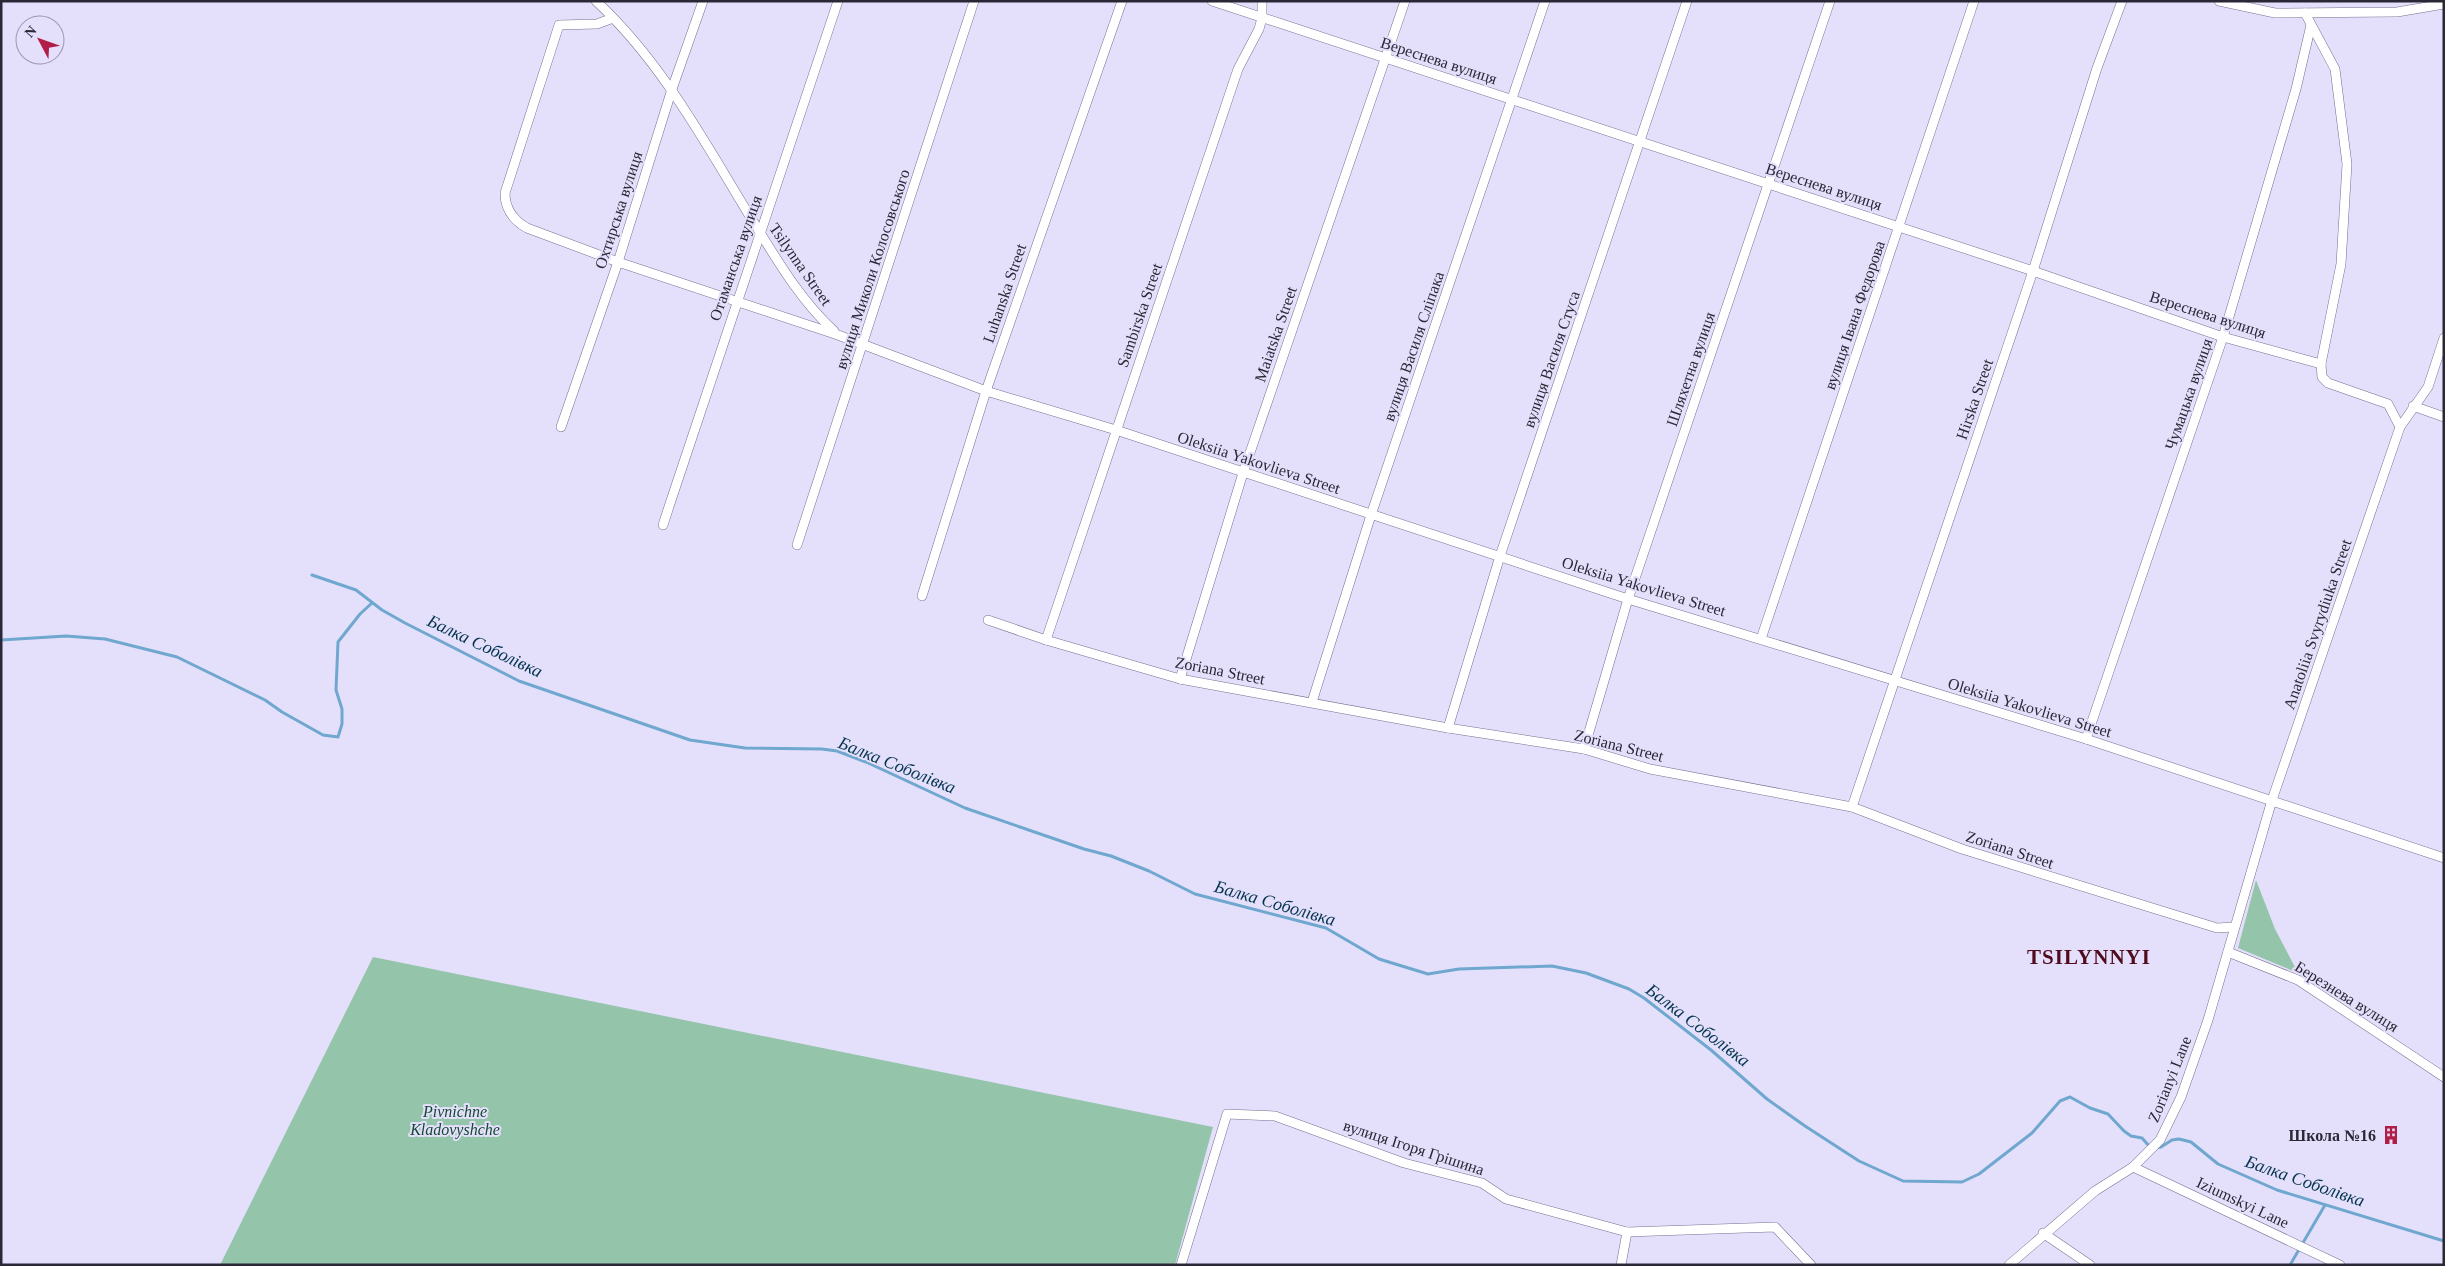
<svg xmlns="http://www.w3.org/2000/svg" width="2445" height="1266" font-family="'Times New Roman',serif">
<rect width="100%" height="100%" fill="#e4e0fc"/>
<g fill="#94c4a9">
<polygon points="2256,880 2275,929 2298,973 2238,948"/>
<polygon points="373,957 1213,1127 1175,1265 220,1265"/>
</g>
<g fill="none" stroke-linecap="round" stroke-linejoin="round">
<g stroke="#6fa7ce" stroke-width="3">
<polyline points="312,575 356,590 382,610 405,623 519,681 690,740 745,748 822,749 837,751 866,762 965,808 1084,849 1111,856 1149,871 1195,894 1326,928 1379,959 1428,974 1459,969 1552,966 1586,973 1629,989 1644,998 1711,1050 1767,1099 1805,1126 1859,1161 1903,1181 1962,1182 1979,1174 2032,1133 2060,1101 2070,1097 2090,1108 2108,1114 2124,1131 2131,1136 2142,1138 2150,1147"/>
<polyline points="1,640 66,636 105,639 177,657 265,700 282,712 323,735 338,737 342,724 342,709 336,690 338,642 360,614 372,603"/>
<polyline points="2155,1148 2161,1147 2172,1140 2179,1139 2191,1142 2218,1164 2277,1190 2444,1241"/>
<polyline points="2290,1265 2325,1205"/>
</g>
<g stroke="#757090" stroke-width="10">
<g id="minor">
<path d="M596,1c66,61 109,142 155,217 25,40 48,81 83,113"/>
<polyline points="1212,1 2033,271 2223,337 2321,364 2322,377 2328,383 2388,404 2400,427"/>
<polyline points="2219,1 2275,13 2397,12 2444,4"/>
<polyline points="2305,13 2335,69 2347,164 2341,264 2321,364"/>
<path d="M613,18l-16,6 -38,1 -54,168c0,16 8,27 22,35l91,34 220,73 148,56 130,39 512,169 458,140 358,119"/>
<polyline points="2413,406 2444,417"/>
<polyline points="561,427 618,262 672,89 703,1"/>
<path d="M663,525c57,-175 117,-349 175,-524"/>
<polyline points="797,545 974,1"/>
<polyline points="922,596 986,391 1122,1"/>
<polyline points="988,620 1046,640 1180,679 1448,728 1584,749 1650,769 1852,807 1962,849 2217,928 2234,927"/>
<polyline points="1761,639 1974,1"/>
<polyline points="1046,640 1238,69 1259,29 1262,18 1262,1"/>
<polyline points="1180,679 1243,473 1405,1"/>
<polyline points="1312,702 1371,515 1545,1"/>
<polyline points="1448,728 1500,556 1687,1"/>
<polyline points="2086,739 2223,337 2296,89 2311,25"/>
<polyline points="1584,749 1628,599 1830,1"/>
<polyline points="1852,807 2033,271 2097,68 2122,1"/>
<polyline points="2228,952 2298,980 2444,1077"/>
<polyline points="2133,1167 2340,1265"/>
<polyline points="2043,1233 2090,1265"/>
<polyline points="1181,1265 1227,1114 1275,1116 1404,1163 1482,1183 1506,1199 1627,1232 1775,1227 1811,1265"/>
<polyline points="1621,1265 1627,1232"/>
<polyline points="2009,1265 2095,1191 2133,1167 2160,1140 2181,1097 2208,1020 2272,800 2400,427 2428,387 2444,338"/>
</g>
</g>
<use href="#minor" stroke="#fff" stroke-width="9"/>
</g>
<defs>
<g id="building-bare" transform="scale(1.5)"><path d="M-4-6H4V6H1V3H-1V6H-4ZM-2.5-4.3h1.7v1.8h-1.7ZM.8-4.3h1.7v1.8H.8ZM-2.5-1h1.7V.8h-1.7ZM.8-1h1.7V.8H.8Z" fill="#b01e48" stroke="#e4e0fc" stroke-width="2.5" paint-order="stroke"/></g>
</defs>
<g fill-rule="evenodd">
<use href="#building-bare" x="2391" y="1135"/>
</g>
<g text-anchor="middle" stroke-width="4" stroke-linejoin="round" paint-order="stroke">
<g font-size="16" fill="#2a2836" stroke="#e4e0fc">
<text transform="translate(1439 60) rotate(18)" y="6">Вереснева вулиця</text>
<text transform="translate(1824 186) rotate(18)" y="6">Вереснева вулиця</text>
<text transform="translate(618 210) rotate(-72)" y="6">Охтирська вулиця</text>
<text transform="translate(735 258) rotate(-71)" y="6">Отаманська вулиця</text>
<text transform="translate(801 264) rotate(55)" y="6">Tsilynna Street</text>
<text transform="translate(872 269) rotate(-72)" y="6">вулиця Миколи Колосовського</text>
<text transform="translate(1004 293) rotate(-71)" y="6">Luhanska Street</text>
<text transform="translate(2208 314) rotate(18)" y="6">Вереснева вулиця</text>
<text transform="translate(1139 315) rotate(-71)" y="6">Sambirska Street</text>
<text transform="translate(1854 315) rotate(-71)" y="6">вулиця Івана Федорова</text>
<text transform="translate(1275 334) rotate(-71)" y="6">Maiatska Street</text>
<text transform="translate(1413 346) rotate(-71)" y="6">вулиця Василя Сліпака</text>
<text transform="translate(1551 359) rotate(-71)" y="6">вулиця Василя Стуса</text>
<text transform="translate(1690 369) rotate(-71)" y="6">Шляхетна вулиця</text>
<text transform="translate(2188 394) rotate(-71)" y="6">Чумацька вулиця</text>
<text transform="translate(1974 399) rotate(-71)" y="6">Hirska Street</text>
<text transform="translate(1259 462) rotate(18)" y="6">Oleksiia Yakovlieva Street</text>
<text transform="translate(1644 586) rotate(17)" y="6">Oleksiia Yakovlieva Street</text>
<text transform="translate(2317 624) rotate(-71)" y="6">Anatoliia Svyrydiuka Street</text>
<text transform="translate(1220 670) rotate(11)" y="6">Zoriana Street</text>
<text transform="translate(2030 707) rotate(17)" y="6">Oleksiia Yakovlieva Street</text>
<text transform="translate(1619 745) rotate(14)" y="6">Zoriana Street</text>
<text transform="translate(2010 849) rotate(18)" y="6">Zoriana Street</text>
<text transform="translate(2347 996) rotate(32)" y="6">Березнева вулиця</text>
<text transform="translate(2169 1079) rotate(-68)" y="6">Zorianyi Lane</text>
<text transform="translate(1414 1147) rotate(18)" y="6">вулиця Ігоря Грішина</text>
<text transform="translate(2243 1202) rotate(25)" y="6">Iziumskyi Lane</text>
</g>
<g font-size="16" font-style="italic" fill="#164831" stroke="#e4e0fc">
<text x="455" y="1117">Pivnichne<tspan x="455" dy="18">Kladovyshche</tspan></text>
</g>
<g font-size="16" font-weight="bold" fill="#2a2836" stroke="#e4e0fc" text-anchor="end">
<text x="2376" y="1141">Школа №16</text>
</g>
<g font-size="18" font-style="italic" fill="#05344e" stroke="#e4e0fc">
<text transform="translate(485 646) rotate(25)" y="6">Балка Соболівка</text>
<text transform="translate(897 765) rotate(22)" y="6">Балка Соболівка</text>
<text transform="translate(1275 903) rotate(16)" y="6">Балка Соболівка</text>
<text transform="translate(1698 1025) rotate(37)" y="6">Балка Соболівка</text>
<text transform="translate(2305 1181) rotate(19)" y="6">Балка Соболівка</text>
</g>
<g font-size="21" font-weight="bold" letter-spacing="1" fill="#500b1d" stroke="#e4e0fc">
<text x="2089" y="964">TSILYNNYI</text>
</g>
</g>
<rect width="2445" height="1266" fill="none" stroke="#2a2836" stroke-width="5"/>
<g transform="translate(40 40) rotate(311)"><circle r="24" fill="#e4e0fc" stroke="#9a96ad"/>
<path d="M0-4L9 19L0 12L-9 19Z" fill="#b01e48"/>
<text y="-8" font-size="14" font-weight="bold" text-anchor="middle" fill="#2a2836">N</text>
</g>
</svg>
